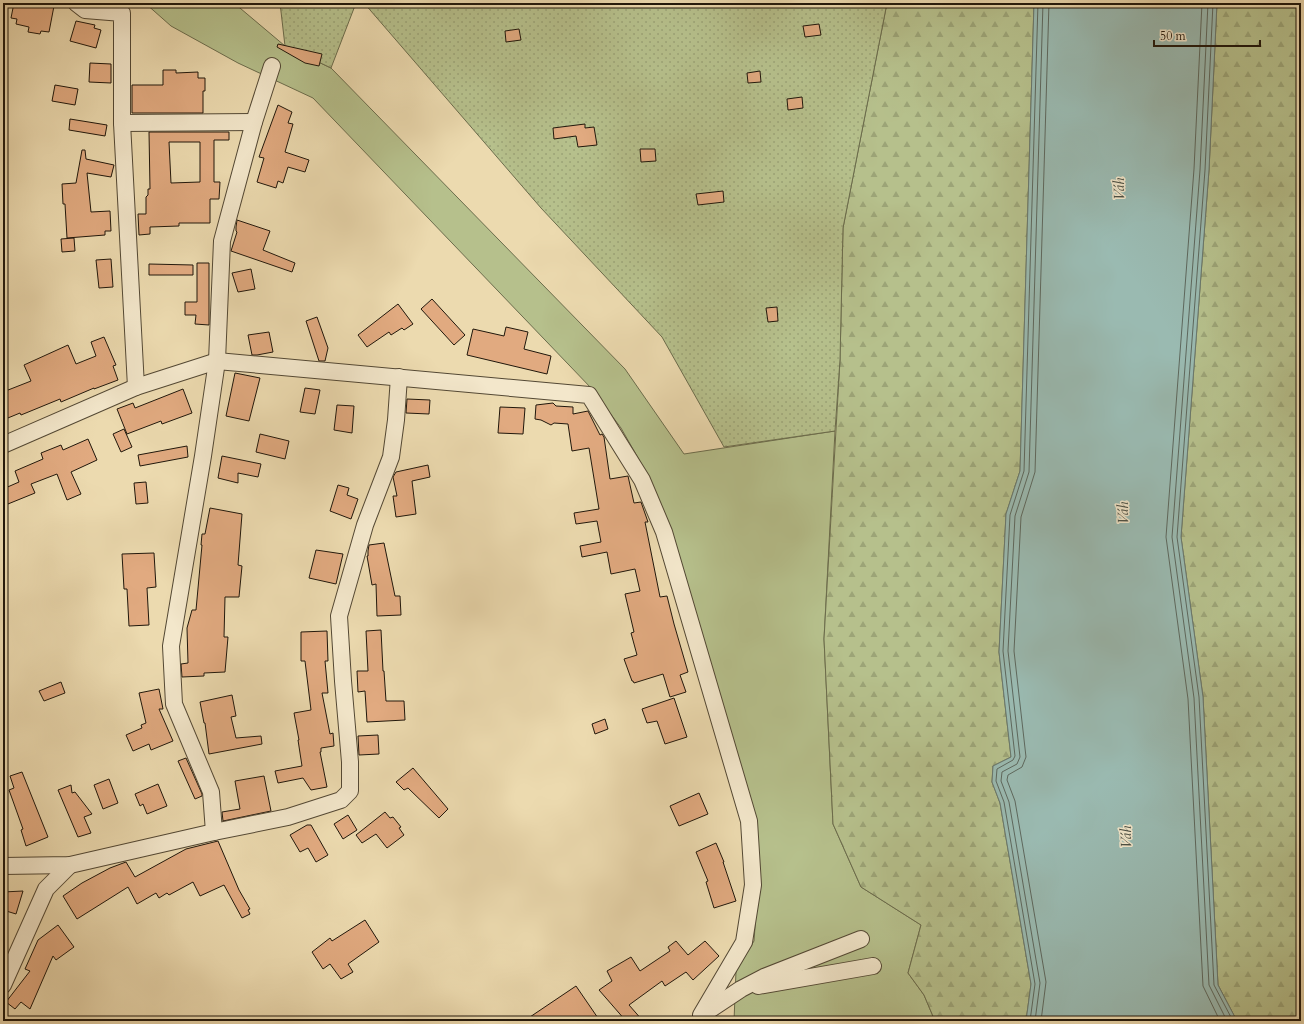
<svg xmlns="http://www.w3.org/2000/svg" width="1304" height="1024" font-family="Cardo,serif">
<defs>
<pattern id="forest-firs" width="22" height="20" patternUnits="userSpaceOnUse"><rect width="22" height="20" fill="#b6c08c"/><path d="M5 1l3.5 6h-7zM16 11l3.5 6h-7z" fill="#9ca477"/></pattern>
<pattern id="garden-dots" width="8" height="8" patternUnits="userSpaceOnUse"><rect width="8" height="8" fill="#b6c08c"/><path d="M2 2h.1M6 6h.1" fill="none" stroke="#9ca477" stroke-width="1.8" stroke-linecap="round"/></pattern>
</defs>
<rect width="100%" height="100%" fill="#ecdaaf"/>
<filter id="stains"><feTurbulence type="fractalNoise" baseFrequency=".005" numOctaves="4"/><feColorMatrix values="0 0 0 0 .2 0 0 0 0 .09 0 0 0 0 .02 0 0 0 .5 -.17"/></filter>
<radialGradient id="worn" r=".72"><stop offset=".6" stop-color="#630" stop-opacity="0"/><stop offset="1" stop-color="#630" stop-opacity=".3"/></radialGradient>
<polygon fill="#b6c08c" stroke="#6b6c4c" points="145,3 234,3 285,46 331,68 625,369 684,454 835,431 824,639 833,824 861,887 921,925 908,973 924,995 935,1021 734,1021 736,971 754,941 758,885 650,479 621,428 592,389 313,98 238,63 171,26"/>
<g fill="url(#forest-firs)" stroke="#6b6c4c">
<polygon points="887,3 1034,3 1020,471 1006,514 999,652 1011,757 993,766 992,782 1000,803 1031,984 1026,1021 935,1021 924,995 908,973 921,925 861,887 833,824 824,639 840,360 843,228"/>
<polygon points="1217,3 1301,3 1301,1021 1237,1021 1218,985 1203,697 1181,537 1209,170"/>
</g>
<g fill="url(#garden-dots)" stroke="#6b6c4c">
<polygon points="280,3 356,3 331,68 285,46"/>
<polygon points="364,3 887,3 843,228 840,360 835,431 724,447 662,337 541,208"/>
</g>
<polygon fill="#9abab1" stroke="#69796f" points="1034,3 1217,3 1209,170 1181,537 1203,697 1218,985 1237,1021 1026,1021 1031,984 1000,803 992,782 993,766 1011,757 999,652 1006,514 1020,471"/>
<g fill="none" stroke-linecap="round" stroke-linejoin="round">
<g stroke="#5d685e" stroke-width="1">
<polyline points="1202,3 1194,169 1166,537 1188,699 1203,986 1220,1021"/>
<polyline points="1208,3 1200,170 1172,537 1194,698 1209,985 1227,1021"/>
<polyline points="1213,3 1205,170 1177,537 1199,697 1214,985 1233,1021"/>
<polyline points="1030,1021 1035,984 1004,802 996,781 997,769 1013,760 1015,756 1003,651 1010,515 1024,471 1038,3"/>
<polyline points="1035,1021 1040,983 1009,802 1001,781 1002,772 1017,764 1020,757 1008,651 1015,516 1029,472 1043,3"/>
<polyline points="1041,1021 1046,982 1015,801 1007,780 1008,775 1022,767 1026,757 1014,651 1021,517 1035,472 1049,3"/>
</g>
</g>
<g fill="#e1aa80" stroke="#20170b" fill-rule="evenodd">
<polygon points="14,3 40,3 54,6 49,32 41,31 40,34 28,32 29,27 16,24 17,19 11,18"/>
<polygon points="76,21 95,25 94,28 101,30 96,48 70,41"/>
<polygon points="819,24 821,35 805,37 803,26"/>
<polygon points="519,29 521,40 506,42 505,31"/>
<polygon points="278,44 322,54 319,66 305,63 277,47"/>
<polygon points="90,63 111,64 111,83 89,82"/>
<polygon points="163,70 176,70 176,73 198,72 198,78 205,78 205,91 203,91 203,113 132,113 132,85 163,85"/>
<polygon points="760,71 761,82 748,83 747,73"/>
<polygon points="55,85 78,89 75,105 52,101"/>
<polygon points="802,97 803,108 788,110 787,99"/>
<polygon points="278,105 292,112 288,123 293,124 285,152 309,160 305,172 288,167 283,183 278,181 276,188 257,182 264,158 259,157"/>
<polygon points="70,119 107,125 105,136 69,130"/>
<polygon points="585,124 585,128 594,127 597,145 578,147 576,136 554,139 553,128"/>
<path d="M149,132h80v8h-15v42h6l-1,17h-9v24h-31v3l-29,1v7l-11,1 -1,-21h8v-17l2,-2v-6h2zM169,142h31v40l-29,1z"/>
<polygon points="640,149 655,149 656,161 641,162"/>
<polygon points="82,150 85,150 86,159 114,165 111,177 87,173 91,212 110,211 111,231 105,231 105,235 67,238 65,204 63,204 62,184 76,183"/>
<polygon points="723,191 724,202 698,205 696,194"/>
<polygon points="237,220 270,231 263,250 295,263 292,272 231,251 237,232 236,231 236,227"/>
<polygon points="74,238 75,251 62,252 61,239"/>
<polygon points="111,259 113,287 99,288 96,260"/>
<polygon points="197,263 209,263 209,325 195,324 196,315 185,315 185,302 197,302"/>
<polygon points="149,264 193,265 193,275 149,275"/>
<polygon points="251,269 255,289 238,292 232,273"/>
<polygon points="432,299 465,335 454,345 421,309"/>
<polygon points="398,304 413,324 404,330 402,328 391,335 389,332 367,347 358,335"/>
<polygon points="777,307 778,321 768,322 766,308"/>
<polygon points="317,317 328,348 325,361 319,361 306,321"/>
<polygon points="506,327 528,332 524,349 551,356 547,374 467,355 473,329 504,336"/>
<polygon points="269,332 273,352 257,355 252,355 248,335"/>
<polygon points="104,337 116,365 113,366 118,380 94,389 94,388 61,402 60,399 21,415 20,413 3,420 3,392 31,381 24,365 68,345 76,364 96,356 91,342"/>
<polygon points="235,373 260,378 249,421 226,416"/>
<polygon points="305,388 320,390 315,414 300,412"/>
<polygon points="183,389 192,413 162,424 161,421 127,434 117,409 133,403 135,408"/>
<polygon points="407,399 430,400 429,414 406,413"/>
<polygon points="553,403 556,406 573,407 573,414 588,411 600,435 602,434 604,437 610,479 628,476 634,503 641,502 648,522 645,522 660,597 667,596 674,624 688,672 680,675 686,692 670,697 663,674 634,683 633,681 632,681 624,659 637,655 631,633 634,632 625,594 640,591 635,569 611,574 607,552 582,557 580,546 601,542 597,521 576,524 574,513 599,509 589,448 572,451 568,424 554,423 551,425 541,420 535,419 536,405"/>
<polygon points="337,405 354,406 352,433 334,430"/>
<polygon points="500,407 525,408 523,434 498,433"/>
<polygon points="124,429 132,447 121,452 113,434"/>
<polygon points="260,434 289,441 285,459 256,452"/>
<polygon points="88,439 97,460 71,472 81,494 67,500 57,474 31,484 35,493 3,506 3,489 19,482 15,471 43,459 41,453 61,445 63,450"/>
<polygon points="187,446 188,457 140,466 138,455"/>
<polygon points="222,456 261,464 258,477 238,473 238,483 218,478"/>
<polygon points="428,465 430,477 412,481 416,514 396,517 393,496 397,496 393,477 396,472"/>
<polygon points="146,482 148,503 136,504 134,483"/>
<polygon points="338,485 349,488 347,495 358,499 351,519 330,511"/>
<polygon points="210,508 242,514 238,565 242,566 239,597 225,597 224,637 228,637 225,672 204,673 204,676 182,677 181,664 188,663 187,628 192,610 196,610 202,545 201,545 202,534 205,534"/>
<polygon points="384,543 395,596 400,596 401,615 377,616 376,584 372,585 367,556 368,556 368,551 369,545"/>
<polygon points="316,550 343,554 336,584 309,578"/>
<polygon points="154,553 156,587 147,588 149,625 129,626 127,589 124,589 122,554"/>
<polygon points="381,630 383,671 384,671 386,701 404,701 405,720 367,722 365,691 358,692 357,671 368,671 366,631"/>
<polygon points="327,631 328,661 325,661 328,693 322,693 330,734 333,733 334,746 321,748 321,752 320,752 327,787 311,790 303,778 278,783 275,771 302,766 298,740 299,740 294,713 311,710 305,661 301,661 301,632"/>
<polygon points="61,682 65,693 44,701 39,691"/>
<polygon points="159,689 163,709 159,709 173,741 151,750 149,744 133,751 126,735 142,728 141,725 146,723 139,693"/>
<polygon points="232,695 236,716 231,717 236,738 261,736 262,744 209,754 205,723 204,723 200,702"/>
<polygon points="674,698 687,737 665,744 657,721 647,723 642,709"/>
<polygon points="605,719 608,729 595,734 592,724"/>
<polygon points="378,735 379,754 359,755 358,736"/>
<polygon points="186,758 202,794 202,796 195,799 178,761"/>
<polygon points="413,768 448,809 439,818 408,788 404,790 396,782"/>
<polygon points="22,772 48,837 26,846 21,830 23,829 9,790 14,788 10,776"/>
<polygon points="264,776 271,811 223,821 222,812 240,809 235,781"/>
<polygon points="109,779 118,803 103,809 94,785"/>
<polygon points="158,784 167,806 147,814 143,804 140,806 135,794"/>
<polygon points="71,785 72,793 75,792 92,814 84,817 91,833 78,837 58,790"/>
<polygon points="699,793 708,814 679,826 670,806"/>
<polygon points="385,812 390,818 393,817 401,827 399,828 404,835 387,848 376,834 362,843 356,835"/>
<polygon points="348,815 357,830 343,839 334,824"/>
<polygon points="307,825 311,825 328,855 316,862 308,848 300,852 290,835"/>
<polygon points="218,841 239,890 250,909 248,910 250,914 242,918 224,885 200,896 193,882 169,895 167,893 159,898 156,893 137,904 128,887 77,919 63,896 82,883 110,868 126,862 135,877 186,849"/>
<polygon points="716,843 724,862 723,862 736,901 714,908 706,882 708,881 696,852"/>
<polygon points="23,891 16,914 3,910 3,892"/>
<polygon points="365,920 379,942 348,964 353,972 341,979 330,964 323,969 312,952 330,938 332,941"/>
<polygon points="58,925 74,947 56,960 53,956 30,1009 21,1002 15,1009 6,1002 30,971 25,969 38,940"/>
<polygon points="676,941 688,955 705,941 719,956 693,980 686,972 665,986 662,981 629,1005 643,1021 626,1021 599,990 612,981 607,971 631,957 640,971 670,951 668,947"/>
<polygon points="576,986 600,1021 524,1021"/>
</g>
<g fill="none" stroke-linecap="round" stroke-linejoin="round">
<g stroke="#534834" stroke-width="18">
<g id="minor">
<polyline points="76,3 85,10 122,13 122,123 136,387"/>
<polyline points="122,123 254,122"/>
<polyline points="3,445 136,387 217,361 589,395 642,480 664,532 749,821 753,885 744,942 701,1015"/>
<polyline points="214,832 211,792 174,704 171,646 203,456 217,361 222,241 254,122 272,66"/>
<polyline points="3,866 70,865 214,832 288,817 341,800 350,791 350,762 343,681 339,616 365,525 391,457 396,420 399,377"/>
<polyline points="3,985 46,889 70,865"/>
<polyline points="758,986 873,966"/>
<polyline points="705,1013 741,989 764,977 861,939"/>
</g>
</g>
<use href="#minor" stroke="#f3e7cb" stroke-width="16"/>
</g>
<g text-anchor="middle" stroke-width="3" stroke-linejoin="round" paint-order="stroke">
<g font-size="15" font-style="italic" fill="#4b5045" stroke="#f3e7cb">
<text transform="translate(1119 189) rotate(-91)" y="5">Váh</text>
<text transform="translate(1123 513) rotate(-91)" y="5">Váh</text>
<text transform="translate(1126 837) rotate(-91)" y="5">Váh</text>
</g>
</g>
<rect width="1304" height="1024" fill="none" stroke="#ecdaaf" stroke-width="16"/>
<rect x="4" y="4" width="1296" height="1016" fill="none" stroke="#20170b" stroke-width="2"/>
<rect x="8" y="8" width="1288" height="1008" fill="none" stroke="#20170b"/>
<path d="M1154 40v6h106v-6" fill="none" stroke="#20170b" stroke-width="2"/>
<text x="1160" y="40" font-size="12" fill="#20170b" stroke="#f3e7cb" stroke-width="3" paint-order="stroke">50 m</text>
<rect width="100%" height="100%" filter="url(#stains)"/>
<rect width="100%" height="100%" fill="url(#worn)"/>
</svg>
